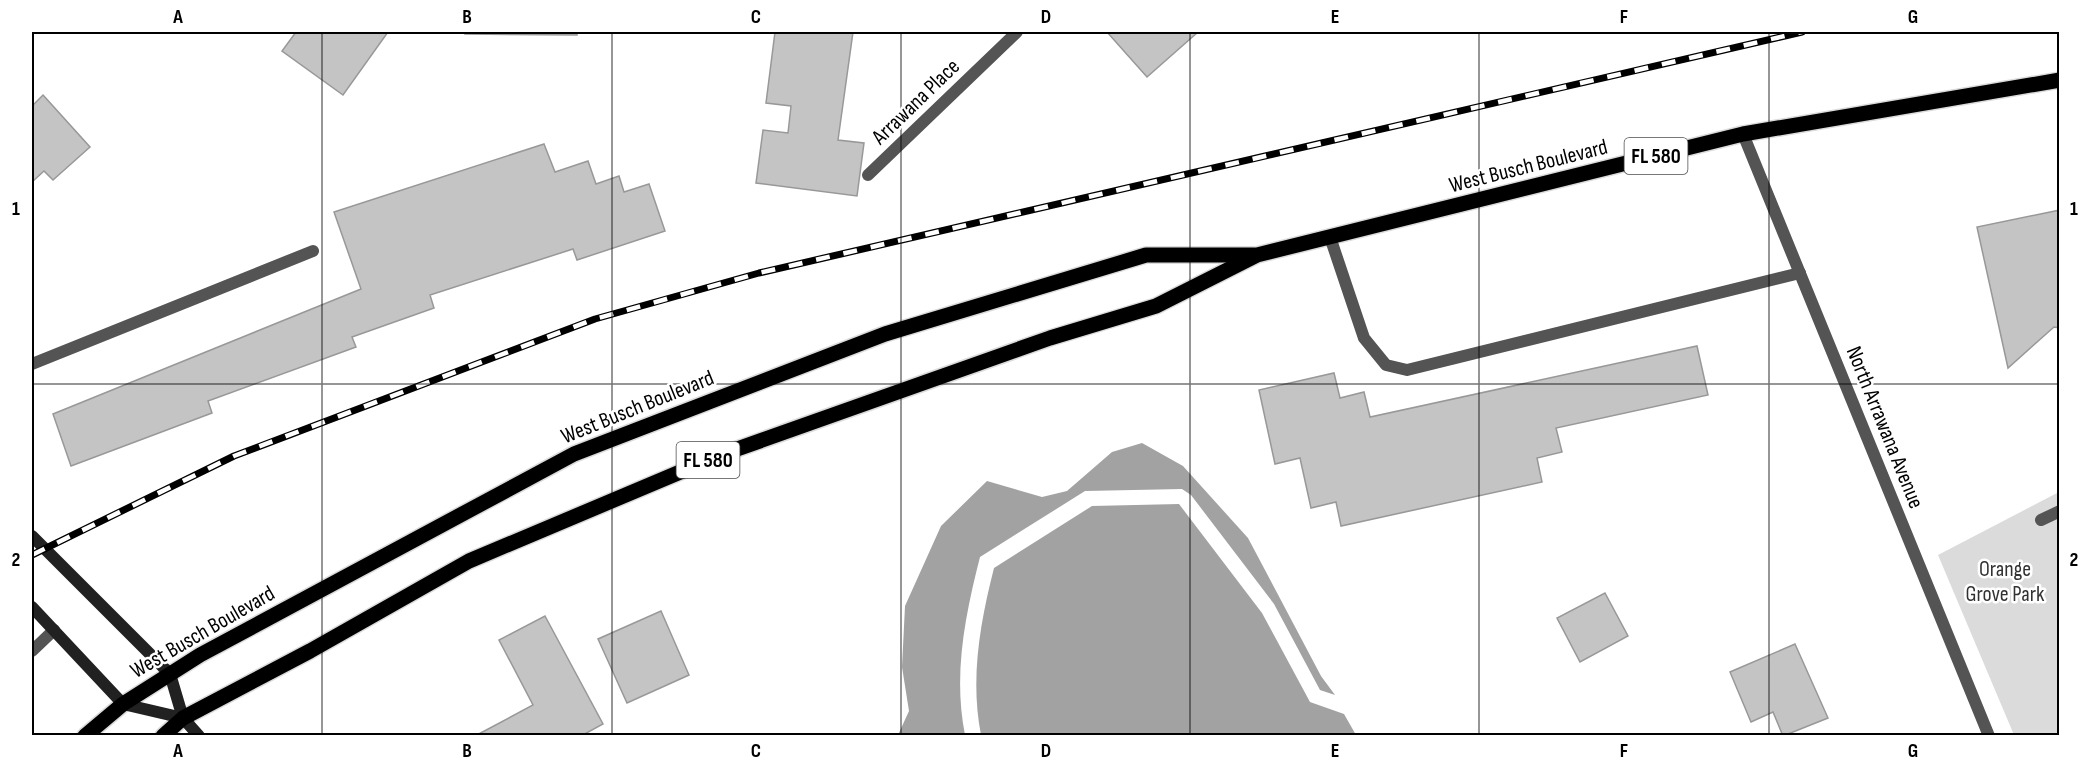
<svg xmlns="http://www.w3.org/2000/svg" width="2091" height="767" font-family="'Sofia Sans Condensed',sans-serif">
<rect width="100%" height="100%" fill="#fff"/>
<polygon fill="#dbdbdb" points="2059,492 2059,735 2014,735 1938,555"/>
<g fill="#a2a2a2">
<path d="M1142,443l41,23 65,72 73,138 14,19 -15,-5 -46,-86 -83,-109 -9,-6 -97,2 -105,66c-15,59 -27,118 -15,178h-67l11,-24 -7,-44 3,-61 36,-80 46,-45 55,16 25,-6 45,-39z"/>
<path d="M1179,504l83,109 48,89 34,12 12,21h-375c-11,-56 -1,-112 13,-167l98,-62z"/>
</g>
<g fill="#c4c4c4" stroke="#989898" stroke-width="1.5">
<polygon points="296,32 388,32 343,95 282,51"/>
<polygon points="465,32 577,32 577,35 465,34"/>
<polygon points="775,32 853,32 838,140 864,143 857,196 756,183 763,130 788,133 791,106 766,103"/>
<polygon points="1107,32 1198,32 1147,77"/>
<polygon points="43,95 90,147 53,180 44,171 32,182 32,106"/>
<polygon points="544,144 555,172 588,161 596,184 619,176 624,192 649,184 665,231 577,260 573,249 430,295 434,308 352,337 356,347 208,401 212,413 71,466 53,414 361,289 334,212"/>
<polygon points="2060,210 2060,328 2054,327 2008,368 1977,227"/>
<polygon points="1697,346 1708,395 1556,428 1562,452 1537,458 1542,482 1341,526 1336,502 1311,508 1300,458 1275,464 1259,390 1334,373 1340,398 1364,392 1370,417"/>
<polygon points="1605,593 1628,636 1580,662 1557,618"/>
<polygon points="661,611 689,675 627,703 598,639"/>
<polygon points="545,616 603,724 581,736 475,736 533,705 499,640"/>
<polygon points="1795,644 1828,718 1783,736 1773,712 1751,722 1730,672"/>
</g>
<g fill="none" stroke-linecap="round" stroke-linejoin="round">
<g stroke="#dbdbdb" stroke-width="18">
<g id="primary">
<polyline points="85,736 123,704 200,655 574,454 885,334 1146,255 1254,255"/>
<polyline points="163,736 183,718 310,651 469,561 723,454 1050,338 1156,306 1257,255 1743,134 2060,80"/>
</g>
</g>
<g stroke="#545454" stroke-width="12">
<polyline points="1330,237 1364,338 1386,365 1407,370 1800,273"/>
<polyline points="32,364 313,251"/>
<polyline points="2041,520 2060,511"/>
<polyline points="32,651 54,630"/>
</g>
<g stroke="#545454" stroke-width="12">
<polyline points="1743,134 1989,736"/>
<polyline points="868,175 1017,32"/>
</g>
<g stroke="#212121" stroke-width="12">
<polyline points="32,536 170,674 183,718 199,736"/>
<polyline points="32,607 123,704 183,718"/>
</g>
<use href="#primary" stroke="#000" stroke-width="15"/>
<g stroke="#000" stroke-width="7">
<polyline id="rail" points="32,555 234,456 595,319 759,273 1802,32"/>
</g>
<use href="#rail" stroke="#fff" stroke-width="4.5" stroke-dasharray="14" stroke-linecap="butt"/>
</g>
<path fill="none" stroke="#000" stroke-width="1.5" stroke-opacity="0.55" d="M322,32v704M612,32v704M901,32v704M1190,32v704M1479,32v704M1769,32v704M32,384h2028"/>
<g text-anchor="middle" stroke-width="5" stroke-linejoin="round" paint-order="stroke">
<g fill="#fff" stroke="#4c4c4c" stroke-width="1.5">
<rect x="1624.5" y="138" width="63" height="36" rx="4.5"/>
<rect x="676.5" y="442" width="63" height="36" rx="4.5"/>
</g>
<g font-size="21" font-weight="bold" fill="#000">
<text x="1656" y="163">FL 580</text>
<text x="708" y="467">FL 580</text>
</g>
<g font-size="22" fill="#000" stroke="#fff">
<text transform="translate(915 101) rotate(-44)" y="8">Arrawana Place</text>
<text transform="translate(1528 165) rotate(-14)" y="8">West Busch Boulevard</text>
<text transform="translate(637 406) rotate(-22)" y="8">West Busch Boulevard</text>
<text transform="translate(1886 427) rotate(68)" y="8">North Arrawana Avenue</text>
<text transform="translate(202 631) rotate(-30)" y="8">West Busch Boulevard</text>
</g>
<g font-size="22" fill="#323232" stroke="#fff">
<text x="2005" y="576">Orange<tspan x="2005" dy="25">Grove Park</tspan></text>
</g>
</g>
<rect width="2091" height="767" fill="none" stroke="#ffffff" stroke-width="66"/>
<rect x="33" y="33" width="2025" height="701" fill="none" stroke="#000" stroke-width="2"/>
<g font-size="20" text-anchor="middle" font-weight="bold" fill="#000">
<text x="178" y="23">A</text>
<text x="467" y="23">B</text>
<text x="756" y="23">C</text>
<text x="1046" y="23">D</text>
<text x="1335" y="23">E</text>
<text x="1624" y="23">F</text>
<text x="1913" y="23">G</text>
<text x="16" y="215">1</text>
<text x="2074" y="215">1</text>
<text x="16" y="566">2</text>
<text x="2074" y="566">2</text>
<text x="178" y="757">A</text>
<text x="467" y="757">B</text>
<text x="756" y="757">C</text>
<text x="1046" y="757">D</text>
<text x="1335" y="757">E</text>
<text x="1624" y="757">F</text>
<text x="1913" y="757">G</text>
</g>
</svg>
